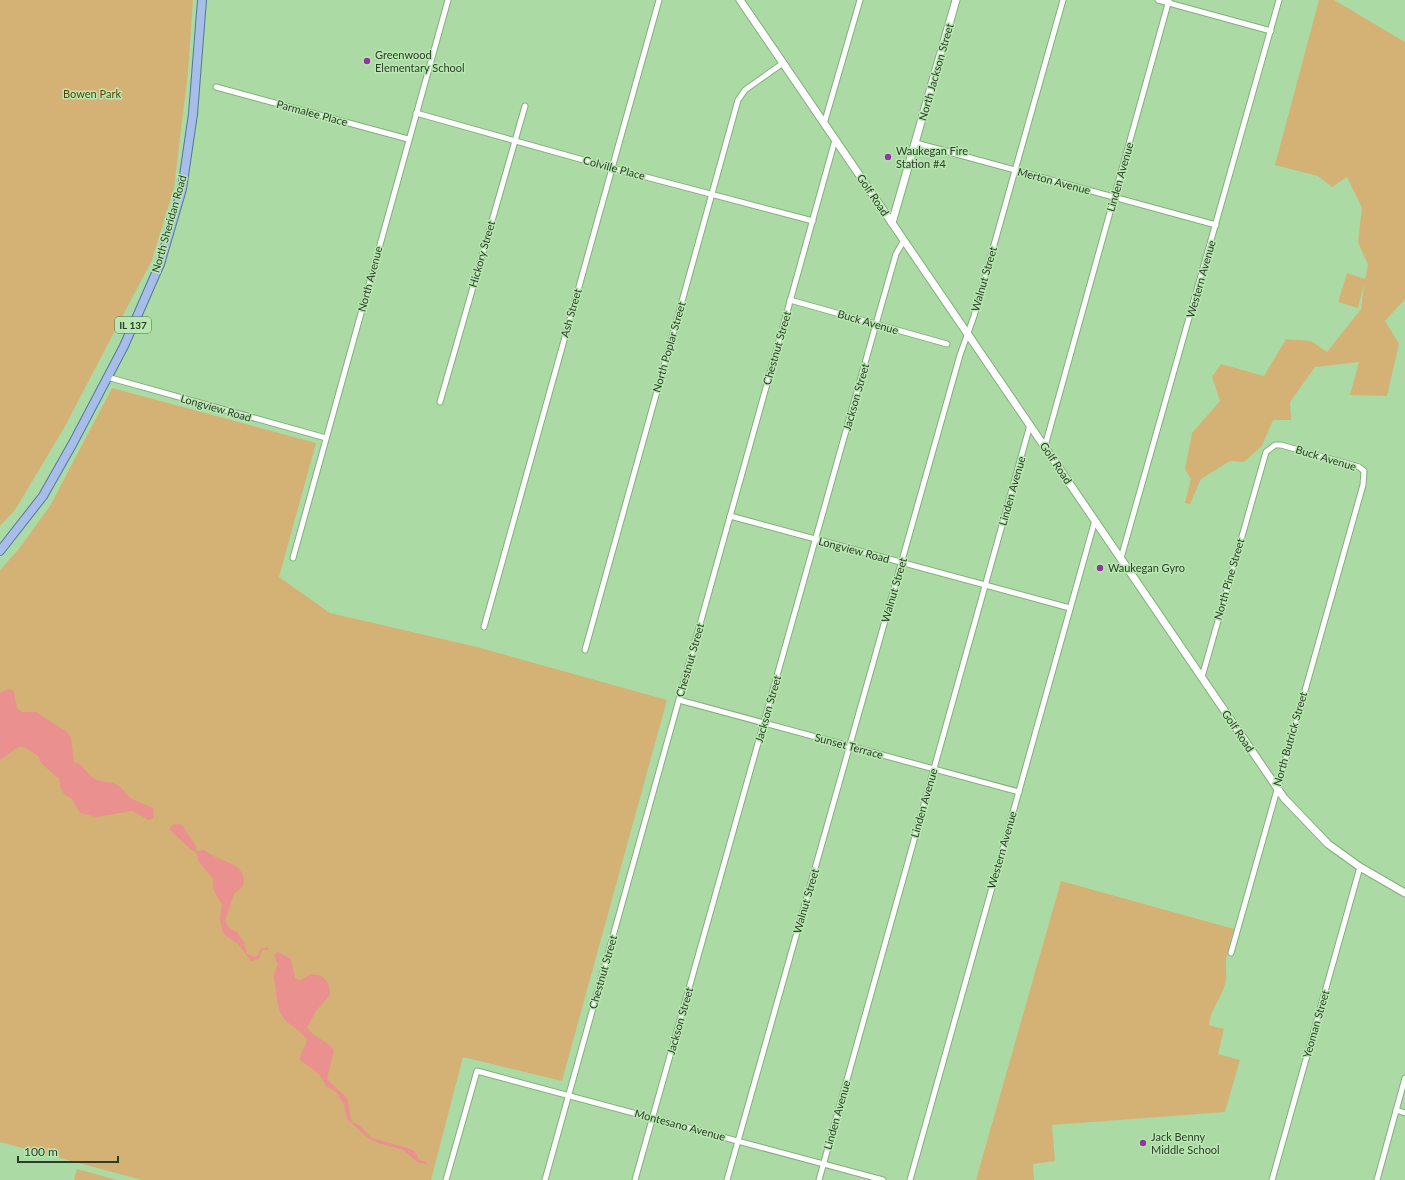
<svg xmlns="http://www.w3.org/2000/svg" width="1405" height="1180" font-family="Lato,sans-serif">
<rect width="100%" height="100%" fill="#acdaa5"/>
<g fill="#d4b275">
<polygon points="0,0 193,0 188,72 174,188 152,260 64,428 15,510 0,526"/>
<polygon points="1319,0 1334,0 1405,42 1405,299 1385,321 1399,344 1387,396 1350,395 1359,362 1315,367 1290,402 1291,420 1273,420 1262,446 1244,462 1230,461 1201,479 1190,504 1185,503 1191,479 1185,469 1192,433 1220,401 1212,377 1221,364 1264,376 1286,339 1311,341 1327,352 1361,309 1364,284 1358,308 1338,302 1347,273 1365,279 1368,265 1358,242 1362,208 1347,177 1332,187 1318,176 1275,165"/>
<polygon points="112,388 316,443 279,577 330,613 477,647 667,700 562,1081 463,1057 431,1180 142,1180 0,1142 0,570 18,550 50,506"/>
<path d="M1061,881l173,48c-3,10 -6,20 -8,31 -1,8 2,16 -1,24 -4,15 -15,26 -16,41l15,4 -6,25 22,6 -15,52 -173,13 3,36 -22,3 1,16h-58z"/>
<polygon points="77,1169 117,1180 74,1180"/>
</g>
<g fill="#ea918f">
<path d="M8,689l6,2 3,17 5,4h14l31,20 4,6 3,24c8,1 14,13 21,17 7,4 11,2 18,4 10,3 12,12 19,16 7,4 15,5 22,10l-1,9 -4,2 -17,-9 -36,6 -16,-4 -8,-14 -8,-5 -3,-5 -2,-10 -18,-16 -3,-7 -14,-9h-6l-18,13v-67z"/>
<path d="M178,824l4,1 14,21v5l8,-1c3,2 13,8 16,9 13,5 27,10 23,27l-9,8 -9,27 4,7 8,4 7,10 3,12 8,3 3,-2 2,-6 8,-2v3h-6l-3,9 -8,2 -13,-17 -12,-8 -4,-6 -2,-12 2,-13 -9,-16v-10l-14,-17 -3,-10 -7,-4 -20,-19 3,-4z"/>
<path d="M278,952l13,7 4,19 4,2c4,-1 8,-4 12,-5 13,-3 20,9 19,20l-14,16 -9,16c6,10 19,13 27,23l-7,29 20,19 5,24 8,4 12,12 39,11 5,4 3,7 8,2 -1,2 -9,-2 -14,-12 -25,-7 -10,-5 -21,-19 -3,-15 -8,-12 -10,-6 -7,-12 -19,-14c0,-9 6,-13 7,-21 -19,-20 -28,-14 -31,-47 -1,-12 -5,-16 2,-27l-4,-10z"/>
</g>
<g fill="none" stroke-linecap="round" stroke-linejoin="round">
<g stroke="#82ae7b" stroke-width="7">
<g id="street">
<polyline points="1158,0 1271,31"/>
<polyline points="216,87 408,139"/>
<polyline points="416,113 612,168 813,221"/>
<polyline points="824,124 860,0"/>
<polyline points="916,143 1216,225"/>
<polyline points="790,300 947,344"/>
<polyline points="107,377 326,438"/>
<polyline points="440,402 525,106"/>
<polyline points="1045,446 1169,0"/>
<polyline points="730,516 1070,608"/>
<polyline points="293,558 448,0"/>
<polyline points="1121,558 1279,0"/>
<polyline points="484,627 659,0"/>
<polyline points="585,650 738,100 745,90 783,63"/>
<polyline points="1202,677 1266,452 1275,445 1281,445 1359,467 1364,471 1363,485 1231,953"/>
<polyline points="679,700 1019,792"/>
<polyline points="1396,1110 1405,1113"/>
<polyline points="446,1180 477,1071 883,1180"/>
<polyline points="545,1180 835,140"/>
<polyline points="635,1180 876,324 896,254 904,240"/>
<polyline points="727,1180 960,355 974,316 1063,0"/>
<polyline points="819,1180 1030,425"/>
<polyline points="910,1180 1095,520"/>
<polyline points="1272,1180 1360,867"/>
<polyline points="1377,1180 1405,1078"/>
</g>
</g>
<g stroke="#82ae7b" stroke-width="9">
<g id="secondary">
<polyline points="740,0 1284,798 1328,844 1360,867 1405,893"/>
<polyline points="892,223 956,0"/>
</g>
</g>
<g stroke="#55769b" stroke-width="10">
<polyline id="primary" points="0,551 43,496 73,443 124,346 160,264 182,189 193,114 202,0"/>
</g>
<use href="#street" stroke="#fff" stroke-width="5"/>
<use href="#secondary" stroke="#fff" stroke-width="7"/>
<use href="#primary" stroke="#a7bfe8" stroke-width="8"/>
</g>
<g fill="#9137a2" stroke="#b9e7b1" stroke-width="1.5">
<circle cx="367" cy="61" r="4"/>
<circle cx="888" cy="157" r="4"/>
<circle cx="1100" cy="568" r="4"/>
<circle cx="1143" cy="1143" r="4"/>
</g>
<g text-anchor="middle" stroke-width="3" stroke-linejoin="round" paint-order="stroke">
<rect fill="#b9e7b1" stroke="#567151" stroke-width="1" x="115" y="317" width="36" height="16" rx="3"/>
<g font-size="10" font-weight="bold" fill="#2b3e28">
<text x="133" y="329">IL 137</text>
</g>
<g font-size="11" fill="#2b3e28" stroke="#b9e7b1" text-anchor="start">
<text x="375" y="59">Greenwood<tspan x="375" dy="13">Elementary School</tspan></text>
<text x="896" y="155">Waukegan Fire<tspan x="896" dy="13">Station #4</tspan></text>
<text x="1108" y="572">Waukegan Gyro</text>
<text x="1151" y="1141">Jack Benny<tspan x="1151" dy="13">Middle School</tspan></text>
</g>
<g font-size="11" fill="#2b3e28" stroke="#b9e7b1">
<text transform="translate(936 72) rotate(-74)" y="4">North Jackson Street</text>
<text transform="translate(312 113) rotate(15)" y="4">Parmalee Place</text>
<text transform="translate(614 168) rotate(15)" y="4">Colville Place</text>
<text transform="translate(1120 177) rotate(-74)" y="4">Linden Avenue</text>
<text transform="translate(1054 181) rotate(15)" y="4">Merton Avenue</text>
<text transform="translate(873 195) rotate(56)" y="4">Golf Road</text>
<text transform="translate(169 224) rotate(-74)" y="4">North Sheridan Road</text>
<text transform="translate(482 254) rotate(-74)" y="4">Hickory Street</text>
<text transform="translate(370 279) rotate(-75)" y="4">North Avenue</text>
<text transform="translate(984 279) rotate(-74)" y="4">Walnut Street</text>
<text transform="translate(1201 279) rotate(-74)" y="4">Western Avenue</text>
<text transform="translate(571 313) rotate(-74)" y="4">Ash Street</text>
<text transform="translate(868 322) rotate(16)" y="4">Buck Avenue</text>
<text transform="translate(669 347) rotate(-74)" y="4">North Poplar Street</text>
<text transform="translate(777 348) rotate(-74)" y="4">Chestnut Street</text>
<text transform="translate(856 397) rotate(-74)" y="4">Jackson Street</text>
<text transform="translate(216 408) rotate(16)" y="4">Longview Road</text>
<text transform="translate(1326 458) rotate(17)" y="4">Buck Avenue</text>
<text transform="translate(1056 463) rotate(56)" y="4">Golf Road</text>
<text transform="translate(1012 491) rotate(-74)" y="4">Linden Avenue</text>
<text transform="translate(854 550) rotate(15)" y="4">Longview Road</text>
<text transform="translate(1229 579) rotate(-74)" y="4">North Pine Street</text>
<text transform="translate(894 590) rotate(-74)" y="4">Walnut Street</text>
<text transform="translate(690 660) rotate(-74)" y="4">Chestnut Street</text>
<text transform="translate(768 709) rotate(-74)" y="4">Jackson Street</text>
<text transform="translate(1238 731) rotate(56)" y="4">Golf Road</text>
<text transform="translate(1290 739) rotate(-74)" y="4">North Butrick Street</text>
<text transform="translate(849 746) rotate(15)" y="4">Sunset Terrace</text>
<text transform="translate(924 803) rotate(-74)" y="4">Linden Avenue</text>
<text transform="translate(1002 850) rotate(-74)" y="4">Western Avenue</text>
<text transform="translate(806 901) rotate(-74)" y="4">Walnut Street</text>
<text transform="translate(603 972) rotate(-74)" y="4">Chestnut Street</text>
<text transform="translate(680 1021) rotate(-74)" y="4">Jackson Street</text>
<text transform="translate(1316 1024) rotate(-74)" y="4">Yeoman Street</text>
<text transform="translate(837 1115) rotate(-74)" y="4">Linden Avenue</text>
<text transform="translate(680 1125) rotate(15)" y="4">Montesano Avenue</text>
</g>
<g font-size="11" fill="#5d4100" stroke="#b9e7b1">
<text x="92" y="98">Bowen Park</text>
</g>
</g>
<path d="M18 1156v6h100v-6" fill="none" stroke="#2b3e28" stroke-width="2"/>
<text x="24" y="1156" font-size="12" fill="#2b3e28" stroke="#b9e7b1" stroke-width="3" paint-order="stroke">100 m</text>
</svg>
